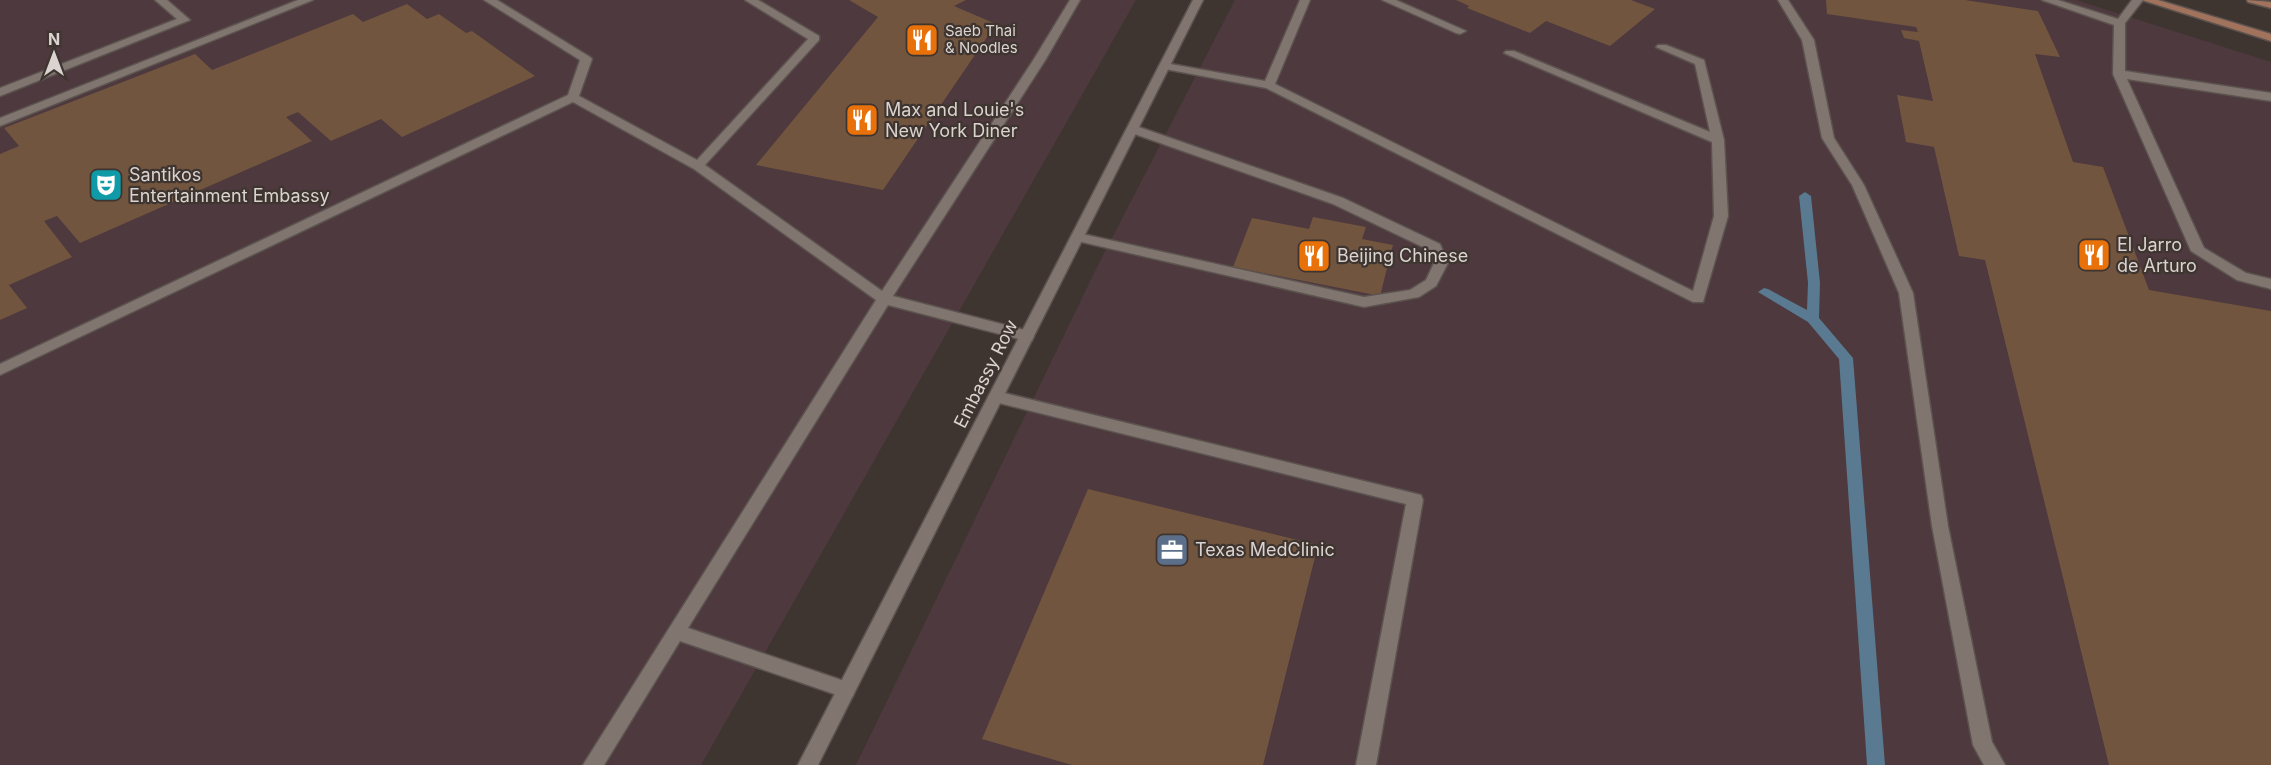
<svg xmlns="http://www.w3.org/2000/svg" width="2271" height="765" font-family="Inter,sans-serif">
<rect width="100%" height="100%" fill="#3f3530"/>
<g fill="#4d393e">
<polygon points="0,0 1136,0 701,765 0,765"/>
<polygon points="1235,0 2076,0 2271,62 2271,765 856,765 1097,267"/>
</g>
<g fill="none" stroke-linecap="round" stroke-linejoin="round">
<polygon fill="#597a90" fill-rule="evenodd" points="1805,192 1811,196 1820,283 1819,318 1853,358 1885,765 1867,765 1839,359 1808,322 1758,292 1764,288 1768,289 1807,310 1808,283 1799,196"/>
</g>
<g fill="#72553f">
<polygon points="849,0 966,0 954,6 996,24 883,190 756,165 878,17"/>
<polygon points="1456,0 1631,0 1655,9 1610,46 1546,21 1530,33 1467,8 1469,6"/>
<polygon points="1826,0 1965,0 2038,11 2060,57 2035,54 2073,162 2103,167 2149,290 2271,311 2271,765 2109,765 1985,260 1959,256 1934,147 1906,142 1897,95 1933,101 1919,41 1904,38 1901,30 1918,32 1916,27 1827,14"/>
<polygon points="407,4 427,19 439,14 466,33 472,31 535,76 402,137 381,119 331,141 298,112 286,117 312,141 80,243 57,216 44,221 72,257 9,285 27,308 0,320 0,154 19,146 4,128 195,54 212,70 353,14 363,22"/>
<polygon points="1313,217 1366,227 1362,239 1393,245 1380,296 1233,267 1252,218 1309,229"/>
<polygon points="1088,489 1318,545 1263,765 1072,765 982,739"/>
</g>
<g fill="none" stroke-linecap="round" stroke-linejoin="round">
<g stroke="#5c534f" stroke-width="3">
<g id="lane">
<polygon points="155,0 167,0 190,20 0,96 0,88 177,19"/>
<polygon points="298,0 313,0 0,126 0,118"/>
<polygon points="484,0 497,0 590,57 592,59 579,96 697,160 808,39 745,0 758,0 819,36 819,40 705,165 882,291 1034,59 1070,0 1080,0 1046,59 893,296 1032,332 1034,336 1032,340 1027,341 888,305 688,628 853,684 855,690 853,696 846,698 680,641 604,765 583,765 876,300 694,169 573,102 0,375 0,364 568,95 580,60"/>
<polygon points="1300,0 1310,0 1275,84 1693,291 1714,216 1712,142 1504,53 1506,51 1514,51 1710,132 1695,64 1656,47 1658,45 1666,45 1704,60 1724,140 1728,216 1703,302 1693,302 1266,88 1165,69 1159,66 1165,63 1265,81"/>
<polygon points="1382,0 1396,0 1466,31 1460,34 1456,33"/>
<polygon points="1778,0 1788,0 1814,40 1834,138 1864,185 1913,293 1948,526 1992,742 2005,765 1984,765 1973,745 1932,526 1899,293 1852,185 1822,138 1802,40"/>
<polygon points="2042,0 2058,0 2118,19 2132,0 2143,0 2125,23 2125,71 2271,93 2271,101 2127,79 2204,248 2246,273 2271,279 2271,289 2237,280 2191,251 2113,74 2114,25"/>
<polygon points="1133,125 1343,198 1440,244 1448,263 1436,286 1419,297 1364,307 1073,240 1071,237 1078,233 1364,297 1410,290 1426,280 1434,263 1429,250 1333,204 1129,132 1129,126"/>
<polygon points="996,391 1421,495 1423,500 1376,765 1356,765 1406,504 991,401 988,397 991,393"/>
</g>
</g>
<g stroke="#5c534f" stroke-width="3">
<polygon id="street" points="1193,0 1203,0 818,765 798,765"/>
</g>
<g stroke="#5c534f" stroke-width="3">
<g id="secondary">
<polygon points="2142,0 2158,0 2271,34 2271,41"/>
<polygon points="2247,0 2271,2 2271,8 2248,2"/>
</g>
</g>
<use href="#lane" fill="#817570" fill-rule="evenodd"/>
<use href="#street" fill="#817570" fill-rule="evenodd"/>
<use href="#secondary" fill="#a2735c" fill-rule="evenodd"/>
</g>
<defs>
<g id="restaurant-square" transform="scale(1.725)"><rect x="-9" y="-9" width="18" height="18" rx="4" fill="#e8710a" stroke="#3f3530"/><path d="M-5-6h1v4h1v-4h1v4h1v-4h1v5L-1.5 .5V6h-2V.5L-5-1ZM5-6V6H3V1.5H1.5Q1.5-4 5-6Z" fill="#fff"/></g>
<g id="theatre-square" transform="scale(1.725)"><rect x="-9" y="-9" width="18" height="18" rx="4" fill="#0f9aa8" stroke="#3f3530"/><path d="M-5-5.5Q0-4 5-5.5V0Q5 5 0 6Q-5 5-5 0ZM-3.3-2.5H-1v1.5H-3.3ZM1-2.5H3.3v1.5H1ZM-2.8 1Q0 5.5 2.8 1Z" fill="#fff"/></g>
<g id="office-square" transform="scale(1.725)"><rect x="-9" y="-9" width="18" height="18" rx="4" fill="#5c6f8a" stroke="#3f3530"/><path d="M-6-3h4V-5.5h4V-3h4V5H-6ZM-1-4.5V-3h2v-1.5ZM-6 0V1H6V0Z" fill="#fff"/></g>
</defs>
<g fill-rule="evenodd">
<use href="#restaurant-square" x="922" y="40"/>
<use href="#restaurant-square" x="862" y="120"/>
<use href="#theatre-square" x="106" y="185"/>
<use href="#restaurant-square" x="2094" y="255"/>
<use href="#restaurant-square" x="1314" y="256"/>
<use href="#office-square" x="1172" y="550"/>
</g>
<g text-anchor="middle" stroke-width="4.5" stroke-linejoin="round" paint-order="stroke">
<g font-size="15" fill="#dad3d0" stroke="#3f3530" text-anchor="start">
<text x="945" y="36">Saeb Thai<tspan x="945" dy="17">&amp; Noodles</tspan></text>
</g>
<g font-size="18" fill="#dad3d0" stroke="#3f3530" text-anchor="start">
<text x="885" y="116">Max and Louie's<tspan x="885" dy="21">New York Diner</tspan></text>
<text x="129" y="181">Santikos<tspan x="129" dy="21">Entertainment Embassy</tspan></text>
<text x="2117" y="251">El Jarro<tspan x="2117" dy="21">de Arturo</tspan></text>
<text x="1337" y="262">Beijing Chinese</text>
<text x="1195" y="556">Texas MedClinic</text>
</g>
<g font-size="18" fill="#dad3d0" stroke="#3f3530">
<text transform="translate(986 374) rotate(-63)" y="6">Embassy Row</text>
</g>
</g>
<g transform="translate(54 54)" stroke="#3f3530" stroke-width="4.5" paint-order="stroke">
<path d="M0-4.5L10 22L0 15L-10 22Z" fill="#dad3d0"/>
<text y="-9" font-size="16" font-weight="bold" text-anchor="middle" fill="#dad3d0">N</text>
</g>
</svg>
